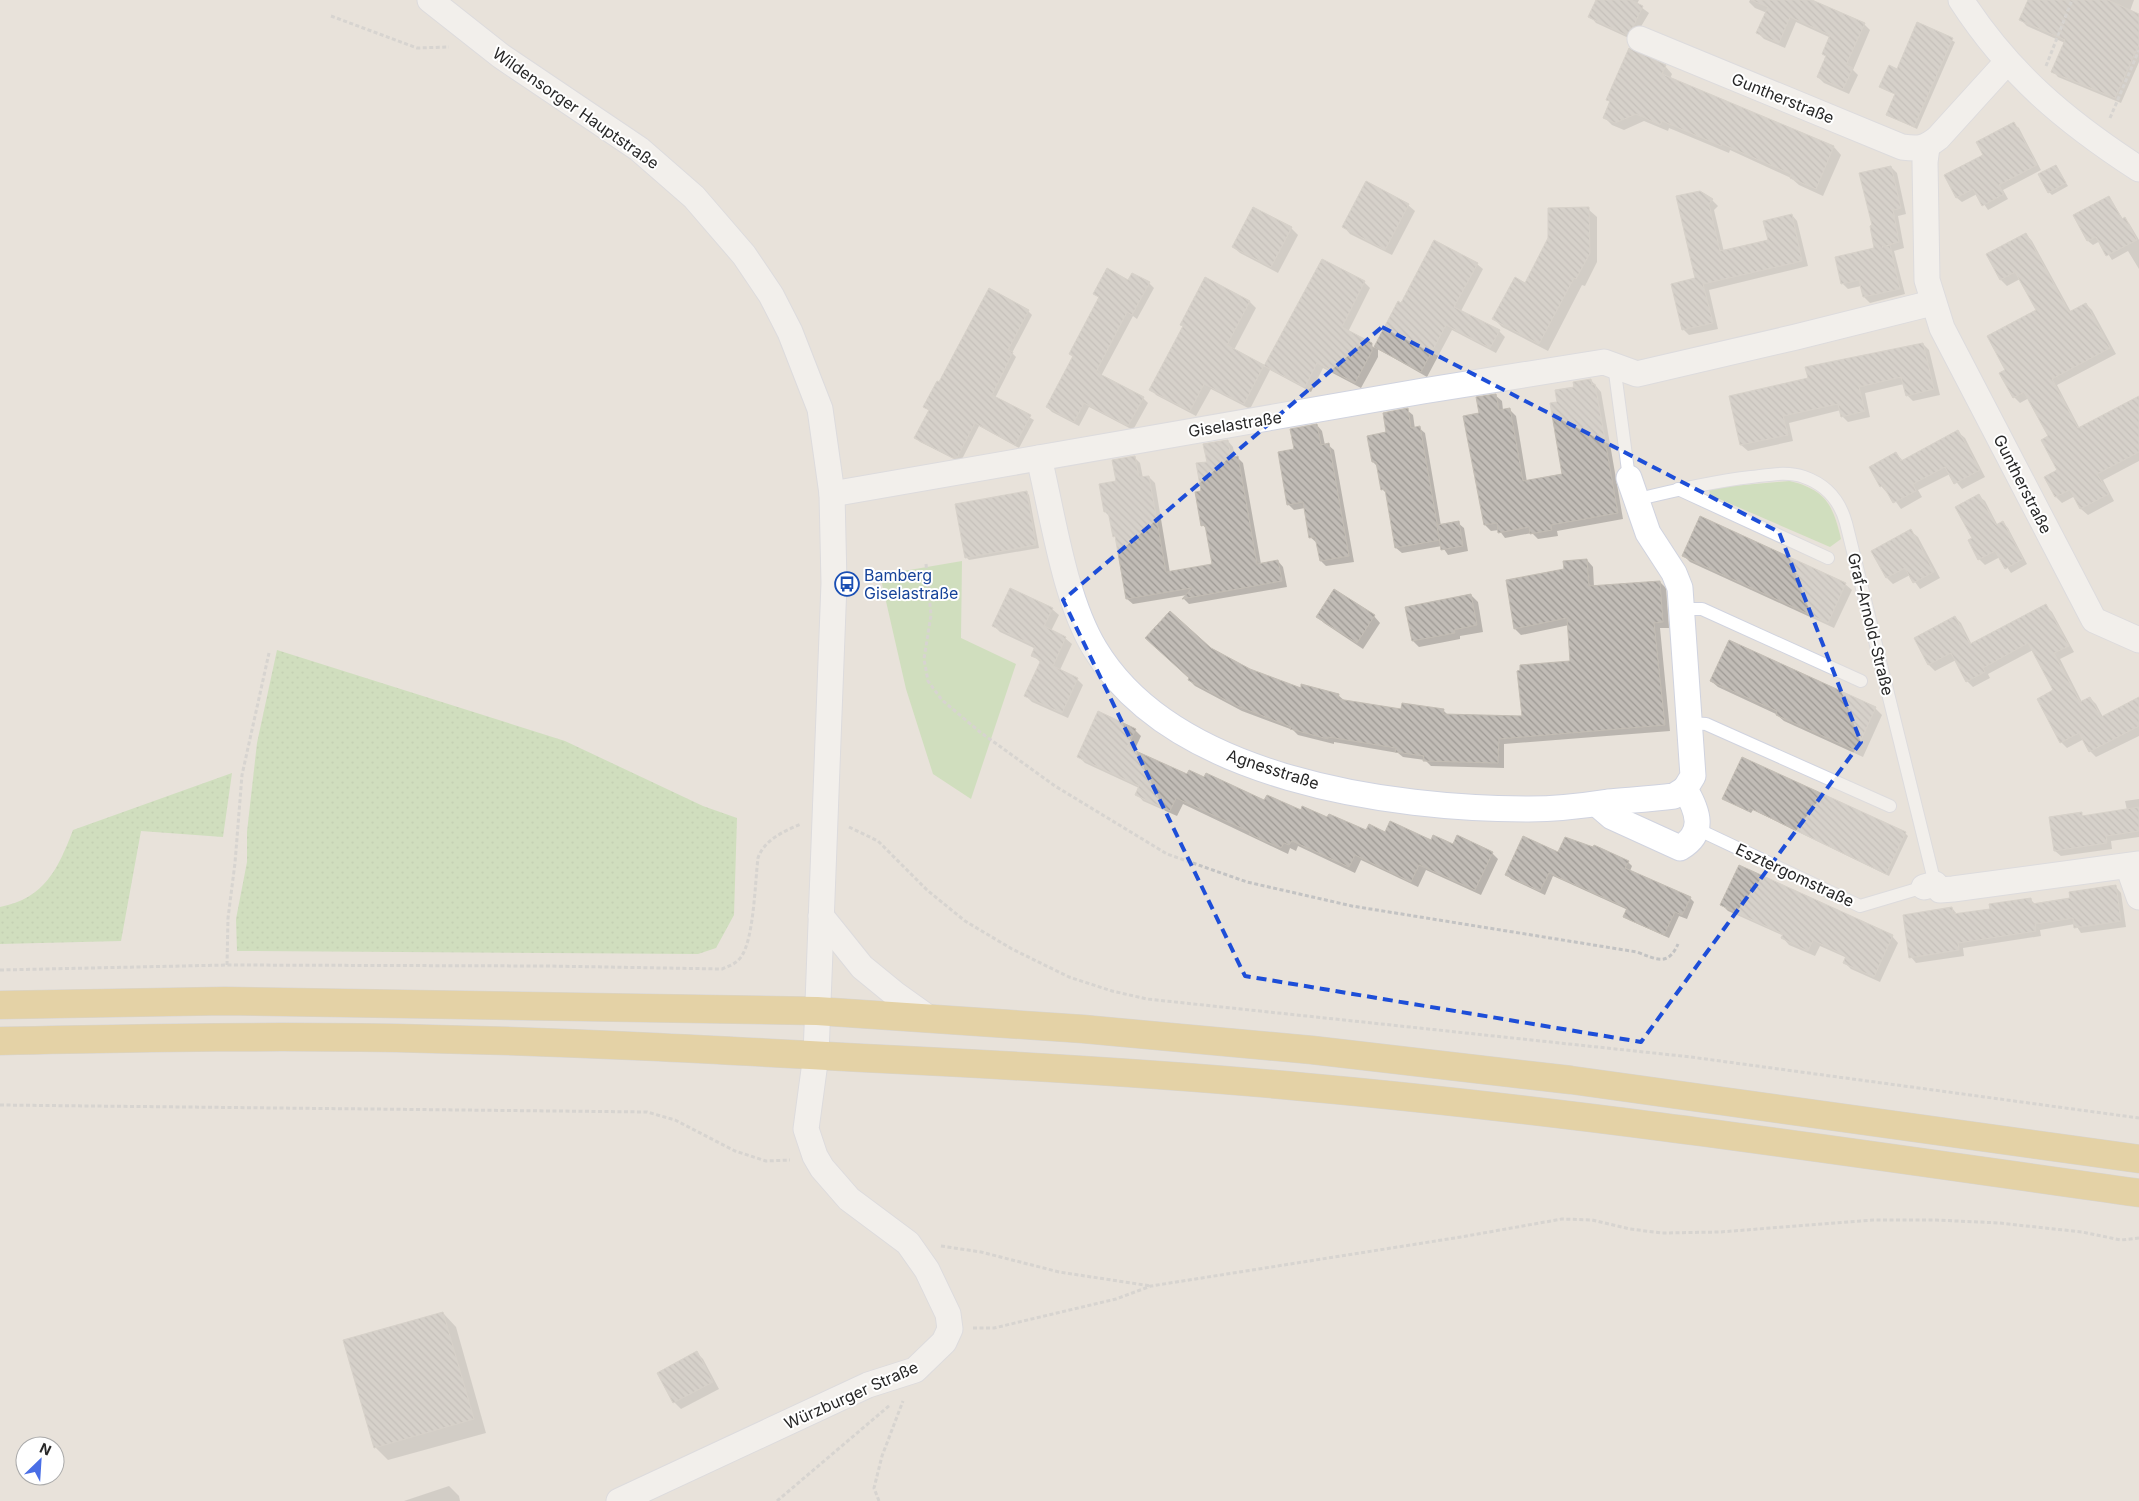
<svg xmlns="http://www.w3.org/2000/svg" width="2139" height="1501" font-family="Inter,sans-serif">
<defs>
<pattern id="grass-dots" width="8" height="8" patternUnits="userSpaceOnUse" patternTransform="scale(1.25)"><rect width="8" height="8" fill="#b4da9b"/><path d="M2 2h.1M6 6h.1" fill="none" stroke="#9bbb86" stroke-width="1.8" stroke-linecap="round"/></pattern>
<pattern id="building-back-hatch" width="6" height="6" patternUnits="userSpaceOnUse" patternTransform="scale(1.25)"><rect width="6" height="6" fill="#c1bcb6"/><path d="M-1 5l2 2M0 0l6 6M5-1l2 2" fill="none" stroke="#9d9994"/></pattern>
</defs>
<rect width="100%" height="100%" fill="#e8e2da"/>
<g fill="url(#grass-dots)">
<polygon points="277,650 565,741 703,806 737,818 734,915 716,948 698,954 237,951 236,919 247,862 247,832 257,743"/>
<path d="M232,773l-9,64 -82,-6 -20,110 -121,3v-37c45,-9 58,-38 73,-77z"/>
</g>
<g fill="#b4da9b">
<path d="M1790,481c36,9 43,24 51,58l-11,8 -120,-52 -1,-7z"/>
<polygon points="962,561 961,638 1016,664 971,799 933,774 906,689 880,575"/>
</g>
<g fill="#0003">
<polygon points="1598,0 1639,0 1637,4 1649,13 1633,40 1596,23 1590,16"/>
<polygon points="1750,0 1808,0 1864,24 1870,30 1853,70 1858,75 1849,94 1824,83 1818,77 1827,57 1824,54 1831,38 1796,22 1785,48 1764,39 1758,33 1767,13 1755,8 1749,2"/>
<polygon points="2030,0 2134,0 2130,11 2139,15 2139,62 2121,103 2058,77 2053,71 2065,43 2027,26 2021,20"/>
<polygon points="1918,24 1955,42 1917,129 1887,114 1896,95 1881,87 1897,70"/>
<polygon points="1665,66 1672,74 1670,79 1834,147 1841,155 1823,196 1799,185 1791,178 1730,150 1729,153 1669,128 1668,131 1644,121 1624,130 1612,125 1604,117 1610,103 1608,100"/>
<polygon points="2014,124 2019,128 2041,170 2003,190 2008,199 1988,210 1977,194 1962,202 1957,198 1946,176 1984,155"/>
<polygon points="1891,167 1897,173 1906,214 1898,216 1904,248 1894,251 1905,294 1870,303 1864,297 1861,286 1848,289 1842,283 1876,249 1873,226"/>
<polygon points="2058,170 2068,186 2052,195 2049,192"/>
<polygon points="1678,197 1712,200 1718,206 1714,210 1724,252 1769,241 1792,215 1797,221 1808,266 1709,290 1718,329 1689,335 1683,329 1697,279"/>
<polygon points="2109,197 2123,219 2129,223 2139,240 2139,269 2128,251 2112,260 2100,241 2093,245 2088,241 2075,216"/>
<polygon points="1408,205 1415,211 1392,255 1350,234 1344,227"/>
<polygon points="1588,209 1597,217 1597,262 1585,286 1582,285 1548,351 1502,327 1494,319 1526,285"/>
<polygon points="1291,228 1298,235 1278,273 1240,253 1233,247"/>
<polygon points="2026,234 2032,241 2071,312 2086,304 2092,310 2116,354 2057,385 2080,429 2139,406 2139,461 2103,480 2114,501 2088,515 2081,509 2075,496 2062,503 2056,497 2046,477 2059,470 2050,436 2029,398 2020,403 2014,397 2007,370 2038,311 2020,279 2007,286 2001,280"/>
<polygon points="1323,261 1364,282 1370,288 1348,332 1375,348 1402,304 1477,264 1483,269 1461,311 1499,331 1505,337 1496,353 1452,330 1427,377 1378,349 1378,357 1361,388 1323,368 1311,392 1270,370 1250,409 1211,389 1196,416 1156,395 1151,389 1184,326 1206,279 1250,302 1256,308 1234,350 1265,367"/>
<polygon points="1129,281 1149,283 1154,288 1137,319 1133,316 1101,376 1143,398 1148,403 1133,430 1089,407 1079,426 1052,412 1047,407 1074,357 1100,299 1095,294"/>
<polygon points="1028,311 1032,315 1012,353 1016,357 995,398 1034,420 1019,448 979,426 961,461 958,461 920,442 916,438 930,411 924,407 940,384"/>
<polygon points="1923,344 1929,350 1940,395 1913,401 1907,395 1904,384 1865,393 1870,417 1848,422 1842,416 1841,410 1789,423 1793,441 1748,451 1741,445 1809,379"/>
<polygon points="1591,380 1601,392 1623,519 1557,531 1558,536 1538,539 1532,533 1505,538 1499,530 1491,531 1485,525 1464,417 1480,414 1495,395 1502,401 1503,410 1509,409 1516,416 1527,482 1564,475 1558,403 1575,388"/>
<polygon points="1407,410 1413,415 1415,429 1419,428 1425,433 1441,526 1458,523 1464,528 1468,551 1448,555 1442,546 1402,553 1396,548 1387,494 1382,489 1378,467 1373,462 1388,433"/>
<polygon points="1317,425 1322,431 1325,445 1328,445 1334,450 1354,562 1326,566 1321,561 1317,543 1310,537 1305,508 1294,510 1288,504 1296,450"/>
<polygon points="1958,432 1965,438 1985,477 1962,489 1950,474 1918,490 1922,497 1901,509 1889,492 1887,493 1881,486 1896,453 1903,461"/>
<polygon points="1228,441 1233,447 1235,458 1238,458 1243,463 1261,564 1278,561 1283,567 1287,587 1189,604 1184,599 1187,595 1133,604 1127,599 1117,539 1114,536 1111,518 1105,512 1117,482 1134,457 1140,463 1143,478 1149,477 1155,483 1170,573 1214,565 1207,530 1203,525 1203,492 1208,463"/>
<polygon points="1026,492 1029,495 1039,548 969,560 966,557"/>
<polygon points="1979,496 1985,501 1998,526 2003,523 2008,528 2027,564 2011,573 2000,557 1985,565 1979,559 1973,538"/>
<polygon points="1911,531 1918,537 1940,578 1920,589 1910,575 1893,584 1887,578"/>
<polygon points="1684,556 1845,584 1852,590 1834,628 1690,562"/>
<polygon points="1587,560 1593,567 1594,587 1660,582 1666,588 1669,628 1660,628 1670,731 1504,744 1504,768 1431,766 1425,760 1403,757 1398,753 1334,742 1334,744 1298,735 1293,730 1242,711 1195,686 1189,680 1211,649 1249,670 1301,690 1338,695 1345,701 1402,711 1443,710 1448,715 1523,718 1571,662 1569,625 1521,635 1515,629 1565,570"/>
<polygon points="1471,595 1478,602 1483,632 1460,636 1460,639 1419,647 1413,641"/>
<polygon points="2046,606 2052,612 2074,652 2060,659 2082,702 2090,698 2096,704 2103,717 2139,698 2139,736 2096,757 2090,751 2084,739 2067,748 2061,742 2054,691 2033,650 1988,674 1990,678 1973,687 1967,681 1956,660 1935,671 1929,665 1915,638 1955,617 1961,623 1972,645"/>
<polygon points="1052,609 1059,615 1051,631 1065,638 1072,644 1060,670 1077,679 1083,685 1068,718 1032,702 1026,696 1041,663 1033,655 1036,649 1000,632 994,626"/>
<polygon points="1374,616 1380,623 1363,649 1324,623 1318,617"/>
<polygon points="1729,642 1875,708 1882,715 1863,757 1784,721 1776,714 1718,687 1711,681"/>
<polygon points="1135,730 1141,736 1134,751 1188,776 1265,802 1328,819 1367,832 1386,833 1492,853 1498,859 1481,895 1426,870 1418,887 1361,860 1355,873 1298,846 1296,851 1290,848 1288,854 1183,804 1177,816 1143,801 1137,794 1139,788 1085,763 1079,757"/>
<polygon points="1724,799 1905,833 1908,836 1889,876 1753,810 1751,813"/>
<polygon points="2139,799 2139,837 2111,841 2112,849 2061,856 2055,851 2081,814 2085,817 2127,810 2125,801"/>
<polygon points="1559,854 1628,862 1632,866 1630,871 1690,898 1694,902 1687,919 1679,916 1669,938 1629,920 1625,916 1628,910 1553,876 1545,895 1511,879 1507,875"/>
<polygon points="2116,887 2121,893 2126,927 2081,933 2075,924 2040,930 2041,936 1963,948 1964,956 1916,963 1911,957 1952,908 1957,914 1991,910 2030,899 2036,905 2071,899"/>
<polygon points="1722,905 1892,936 1898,943 1880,982 1851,969 1845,963 1847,958 1820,946 1815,956 1789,945 1783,938 1784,936 1728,911"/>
<polygon points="443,1313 456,1327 486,1433 388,1460 375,1447"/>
<polygon points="697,1353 703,1359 719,1389 681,1409 674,1402 659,1373"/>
<polygon points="449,1486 459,1496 460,1501 404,1501"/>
</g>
<g fill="url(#building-back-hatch)" stroke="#c3bdb4">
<polygon points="1596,0 1631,0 1643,6 1633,27 1626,35 1588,17"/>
<polygon points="1751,0 1812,0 1865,23 1846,65 1853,68 1843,89 1817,77 1826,56 1822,54 1830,35 1790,17 1779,43 1756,33 1768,7"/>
<polygon points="2028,0 2108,0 2139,14 2139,44 2115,98 2051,72 2065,40 2019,20"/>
<polygon points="1917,22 1953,38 1914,127 1886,115 1895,94 1879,87 1889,65 1897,69"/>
<polygon points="1629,48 1666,65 1662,74 1834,146 1816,189 1790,178 1791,174 1722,144 1721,146 1662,121 1660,125 1636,114 1615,123 1603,118 1610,101 1606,100"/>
<polygon points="2014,122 2037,165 1999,185 2004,194 1982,206 1973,189 1956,198 1944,175 1983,155 1976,142"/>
<polygon points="2056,165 2066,183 2048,193 2038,174"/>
<polygon points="1891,166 1901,208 1893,210 1899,242 1882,247 1890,245 1900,289 1863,297 1859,280 1841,284 1835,257 1874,248 1870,226 1872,225 1859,173"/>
<polygon points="1366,181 1409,204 1385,250 1342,227"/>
<polygon points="1700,191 1713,199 1709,204 1720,251 1768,240 1763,221 1792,214 1802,261 1703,284 1713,323 1682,330 1671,284 1695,278 1676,196"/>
<polygon points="2109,196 2122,219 2125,217 2137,240 2106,256 2096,237 2087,241 2073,215"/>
<polygon points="1253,207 1292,227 1271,267 1232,247"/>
<polygon points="1589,207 1590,253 1576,279 1574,278 1539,344 1492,319 1515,277 1525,283 1548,238 1548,208"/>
<polygon points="2026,233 2069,312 2086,303 2110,348 2052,379 2078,428 2139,396 2139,452 2097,474 2109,494 2080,509 2070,490 2055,497 2044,477 2057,470 2041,440 2048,436 2024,392 2013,398 1999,373 2005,370 1987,336 2036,310 2015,272 2000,280 1986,254"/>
<polygon points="1434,240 1478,263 1454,307 1500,330 1490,348 1446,325 1421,372 1374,347 1398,301 1401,303"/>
<polygon points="1322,259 1365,281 1342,327 1372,343 1372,351 1355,383 1317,363 1305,387 1264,366"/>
<polygon points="1107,268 1128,280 1132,273 1150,282 1132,315 1127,312 1096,372 1144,397 1128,426 1084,403 1074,422 1046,407 1073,356 1069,354 1099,297 1093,294"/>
<polygon points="1205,277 1250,301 1227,345 1264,365 1244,404 1204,384 1190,411 1149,390 1183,326 1180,325"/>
<polygon points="989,288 1029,310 1008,350 1013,352 992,395 1031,415 1015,445 975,423 957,458 953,458 914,438 929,410 923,407 937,381 939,382"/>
<polygon points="1923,343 1934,389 1906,396 1901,377 1859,387 1865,411 1841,417 1838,404 1783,416 1788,435 1740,445 1729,396 1808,378 1805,367"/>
<polygon points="1591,379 1592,385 1595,384 1618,513 1551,525 1552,530 1530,534 1529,527 1498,533 1497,523 1484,525 1463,416 1479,413 1476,397 1496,394 1499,410 1510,408 1523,481 1562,474 1550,403 1557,402 1555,390 1574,387 1573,382"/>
<polygon points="1408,408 1411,428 1420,426 1440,540 1395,548 1385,489 1381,490 1376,462 1372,462 1367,436 1386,432 1383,413"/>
<polygon points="1317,424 1321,445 1329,443 1349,556 1320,561 1315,537 1309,538 1303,502 1287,505 1278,452 1294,449 1290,429"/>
<polygon points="1958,430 1980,470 1954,484 1945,467 1913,484 1916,491 1893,503 1883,485 1880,487 1869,467 1896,452 1901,461"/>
<polygon points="1228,440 1231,458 1238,456 1257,564 1278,560 1282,581 1182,599 1192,588 1126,599 1115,536 1113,537 1108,511 1104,512 1099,484 1116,481 1112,460 1135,456 1139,477 1149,476 1166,572 1212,564 1205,525 1201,526 1195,492 1201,491 1196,463 1207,462 1203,444"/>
<polygon points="1027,491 1036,545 965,558 955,504"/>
<polygon points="1979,494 1996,525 2003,521 2023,559 2005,569 1995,551 1978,560 1968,540 1972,538 1955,507"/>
<polygon points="1700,516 1846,583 1828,623 1682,556"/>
<polygon points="1459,521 1463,546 1441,550 1437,525"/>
<polygon points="1911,529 1934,572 1913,583 1905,568 1886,578 1871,551"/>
<polygon points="1587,559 1589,586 1660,581 1663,622 1654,623 1665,725 1499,739 1498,763 1423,761 1424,756 1395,752 1396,748 1328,737 1328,739 1290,729 1291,727 1235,705 1188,680 1189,678 1145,638 1170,611 1211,648 1250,669 1301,688 1301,684 1339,694 1338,699 1401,709 1402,703 1444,709 1443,714 1522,716 1517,671 1520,670 1520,665 1570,661 1567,618 1514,629 1506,580 1564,569 1563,561"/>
<polygon points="1010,588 1053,608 1044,626 1066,637 1053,666 1078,678 1062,713 1024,696 1041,660 1031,656 1035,646 992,626"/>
<polygon points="1334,589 1375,615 1357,643 1316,617"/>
<polygon points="1471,594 1477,625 1454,630 1455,633 1412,641 1405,607"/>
<polygon points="2046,604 2069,646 2054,653 2080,702 2090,697 2101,717 2139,697 2139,726 2089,752 2079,733 2060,743 2037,699 2053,690 2028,643 1983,668 1985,672 1966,682 1951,653 1928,665 1914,638 1955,616 1970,644"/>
<polygon points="1729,640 1876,707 1856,751 1776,715 1777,711 1710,681"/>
<polygon points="1098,711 1136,729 1127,747 1187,774 1189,770 1204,777 1206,773 1264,800 1267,795 1301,810 1302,806 1327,817 1329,814 1366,830 1369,824 1385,832 1390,821 1431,840 1433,835 1453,844 1457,835 1493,852 1475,890 1419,865 1411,882 1355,855 1349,867 1292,841 1289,845 1284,843 1281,848 1249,834 1250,832 1176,798 1170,811 1135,795 1139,786 1077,757"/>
<polygon points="1742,757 1906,832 1886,874 1750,808 1748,811 1722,799"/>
<polygon points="2139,807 2139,831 2106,836 2107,843 2054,851 2049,817 2082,812 2082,816"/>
<polygon points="1523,836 1558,852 1565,837 1593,847 1594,845 1629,861 1625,868 1691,897 1682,915 1675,912 1664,935 1623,917 1627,908 1549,873 1540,891 1505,875"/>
<polygon points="1739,865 1893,935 1874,977 1843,963 1846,956 1813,940 1808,951 1781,938 1783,934 1720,905"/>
<polygon points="2116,885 2121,921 2074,928 2073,918 2035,924 2036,931 1958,943 1959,950 1909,958 1903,915 1952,907 1953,914 1990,909 1989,904 2031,898 2032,904 2070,898 2069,892"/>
<polygon points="443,1312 474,1419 374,1448 343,1340"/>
<polygon points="697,1351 713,1382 673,1403 657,1373"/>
</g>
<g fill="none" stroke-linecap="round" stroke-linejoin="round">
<g stroke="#d0d3df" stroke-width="14">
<g id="service">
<polyline points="1614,365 1629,478"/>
<polyline points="1678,489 1828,558"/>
<path d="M1635,500c40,-10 75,-18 116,-23 18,-2 36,-6 53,0 23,8 36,24 42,46l89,361"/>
<polyline points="1683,609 1702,609 1861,681"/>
<polyline points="1691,723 1706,724 1890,806"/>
<polyline points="1697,829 1860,906 1924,887"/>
</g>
</g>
<g stroke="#d0d3df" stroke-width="27">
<g id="minor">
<polyline points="430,0 501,56 639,149 694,197 744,255 771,295 790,332 820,409 832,494 834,583 816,1055 806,1129 815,1156 822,1168 849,1199 908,1243 927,1270 948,1314 950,1329 944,1342 915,1370 868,1385 619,1501"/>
<path d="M1961,0c48,74 104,121 178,169"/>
<path d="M1640,39l262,108c17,2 22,2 36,-9l69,-76"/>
<polyline points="1927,147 1925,162 1927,280 1942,328 2094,620 2139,640"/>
<path d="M1039,458c14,58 25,140 56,191 78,130 296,160 434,160 27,0 53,-3 79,-7 22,-2 44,-3 66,-6l11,-7"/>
<polyline points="832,494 1423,391 1604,362 1637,374 1796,337 1932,303"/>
<path d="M1598,805l14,12 68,31c26,-15 18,-37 5,-59l8,-13 -13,-188 -6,-15 -26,-40 -19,-55"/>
<polyline points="2128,866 2139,897"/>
<polyline points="1924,887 1935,884 1940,890 1953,889 2139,864"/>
<polyline points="821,916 862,967 895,994 930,1019"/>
</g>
</g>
<g stroke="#c3c3c3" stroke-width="29">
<g id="primary">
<polyline points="0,1005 225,1001 817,1011 1083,1029 1312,1050 1571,1080 2139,1159"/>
<path d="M0,1041c144,-3 288,-6 432,-2 143,3 287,11 431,19 147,7 294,15 441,29 279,25 557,67 835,106"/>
</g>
</g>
<g stroke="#c3c3c3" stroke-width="3" stroke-dasharray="4 2.5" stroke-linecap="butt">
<polyline points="331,16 417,48 449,47"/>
<polyline points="2046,66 2072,0"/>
<polyline points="2110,118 2139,50"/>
<path d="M926,564l5,51 -7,44 4,22 14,19 38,32 75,54 112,68 80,28 105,24 285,46c19,7 31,15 41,-8"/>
<polyline points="849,827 878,841 927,890 965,921 1012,949 1069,977 1112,991 1147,999 1691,1057 2139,1118"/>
<polyline points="227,965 228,918 235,863 242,775 269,653"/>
<path d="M0,970l227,-5 320,1 175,3c7,-3 14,-5 19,-12 13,-18 14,-75 17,-99 6,-18 26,-27 43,-34"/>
<polyline points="0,1105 647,1112 675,1120 735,1151 766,1161 790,1160"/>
<polyline points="941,1246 981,1252 1059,1272 1151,1286"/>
<polyline points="973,1328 994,1328 1116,1299 1151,1286 1461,1237 1562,1219 1592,1220 1630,1229 1662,1233 1720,1232 1873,1220 1936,1220 1999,1223 2082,1232 2121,1240 2139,1238"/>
<polyline points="777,1501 890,1405"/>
<polyline points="879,1501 874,1488 882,1456 903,1401"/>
</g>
<use href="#service" stroke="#fff" stroke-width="12"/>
<use href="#minor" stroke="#fff" stroke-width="25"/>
<use href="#primary" stroke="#e1bf66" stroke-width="28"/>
</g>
<path d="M0 0H2139V1501H0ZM1382,327l397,205 82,210 -220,300 -396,-66 -182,-376z" fill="#e8e2da" fill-opacity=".55" fill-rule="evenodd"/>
<path fill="none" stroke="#1d4ed8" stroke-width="4" stroke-dasharray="10 6" stroke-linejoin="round" d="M1382,327l397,205 82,210 -220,300 -396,-66 -182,-376z"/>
<defs>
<g id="bus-ring" transform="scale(1.25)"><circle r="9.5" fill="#fff" stroke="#1a4fb4" stroke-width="1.5"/><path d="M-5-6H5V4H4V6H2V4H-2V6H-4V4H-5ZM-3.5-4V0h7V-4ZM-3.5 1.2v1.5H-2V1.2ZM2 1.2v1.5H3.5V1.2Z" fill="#1a4fb4"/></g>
</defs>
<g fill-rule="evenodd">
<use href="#bus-ring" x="847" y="584"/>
</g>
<g text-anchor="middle" stroke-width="4" stroke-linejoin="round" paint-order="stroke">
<g font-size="16" fill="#272727" stroke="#fff">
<text transform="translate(1783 98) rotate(22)" y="6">Guntherstraße</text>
<text transform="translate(576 108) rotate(35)" y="6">Wildensorger Hauptstraße</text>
<text transform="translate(1235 424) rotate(-9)" y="6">Giselastraße</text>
<text transform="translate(2023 484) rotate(63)" y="6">Guntherstraße</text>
<text transform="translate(1871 624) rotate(76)" y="6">Graf-Arnold-Straße</text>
<text transform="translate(1273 769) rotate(18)" y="6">Agnesstraße</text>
<text transform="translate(1795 875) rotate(25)" y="6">Esztergomstraße</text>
<text transform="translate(851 1395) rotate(-24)" y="6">Würzburger Straße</text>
</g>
<g font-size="16" fill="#164399" stroke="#fff" text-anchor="start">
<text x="864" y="581">Bamberg<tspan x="864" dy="18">Giselastraße</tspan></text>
</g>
</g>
<g transform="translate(40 1461) rotate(25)"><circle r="24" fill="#ffffff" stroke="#a9a9a9"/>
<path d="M0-4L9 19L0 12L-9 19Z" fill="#496ee6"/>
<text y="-8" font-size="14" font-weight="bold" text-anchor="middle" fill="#272727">N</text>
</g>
</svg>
